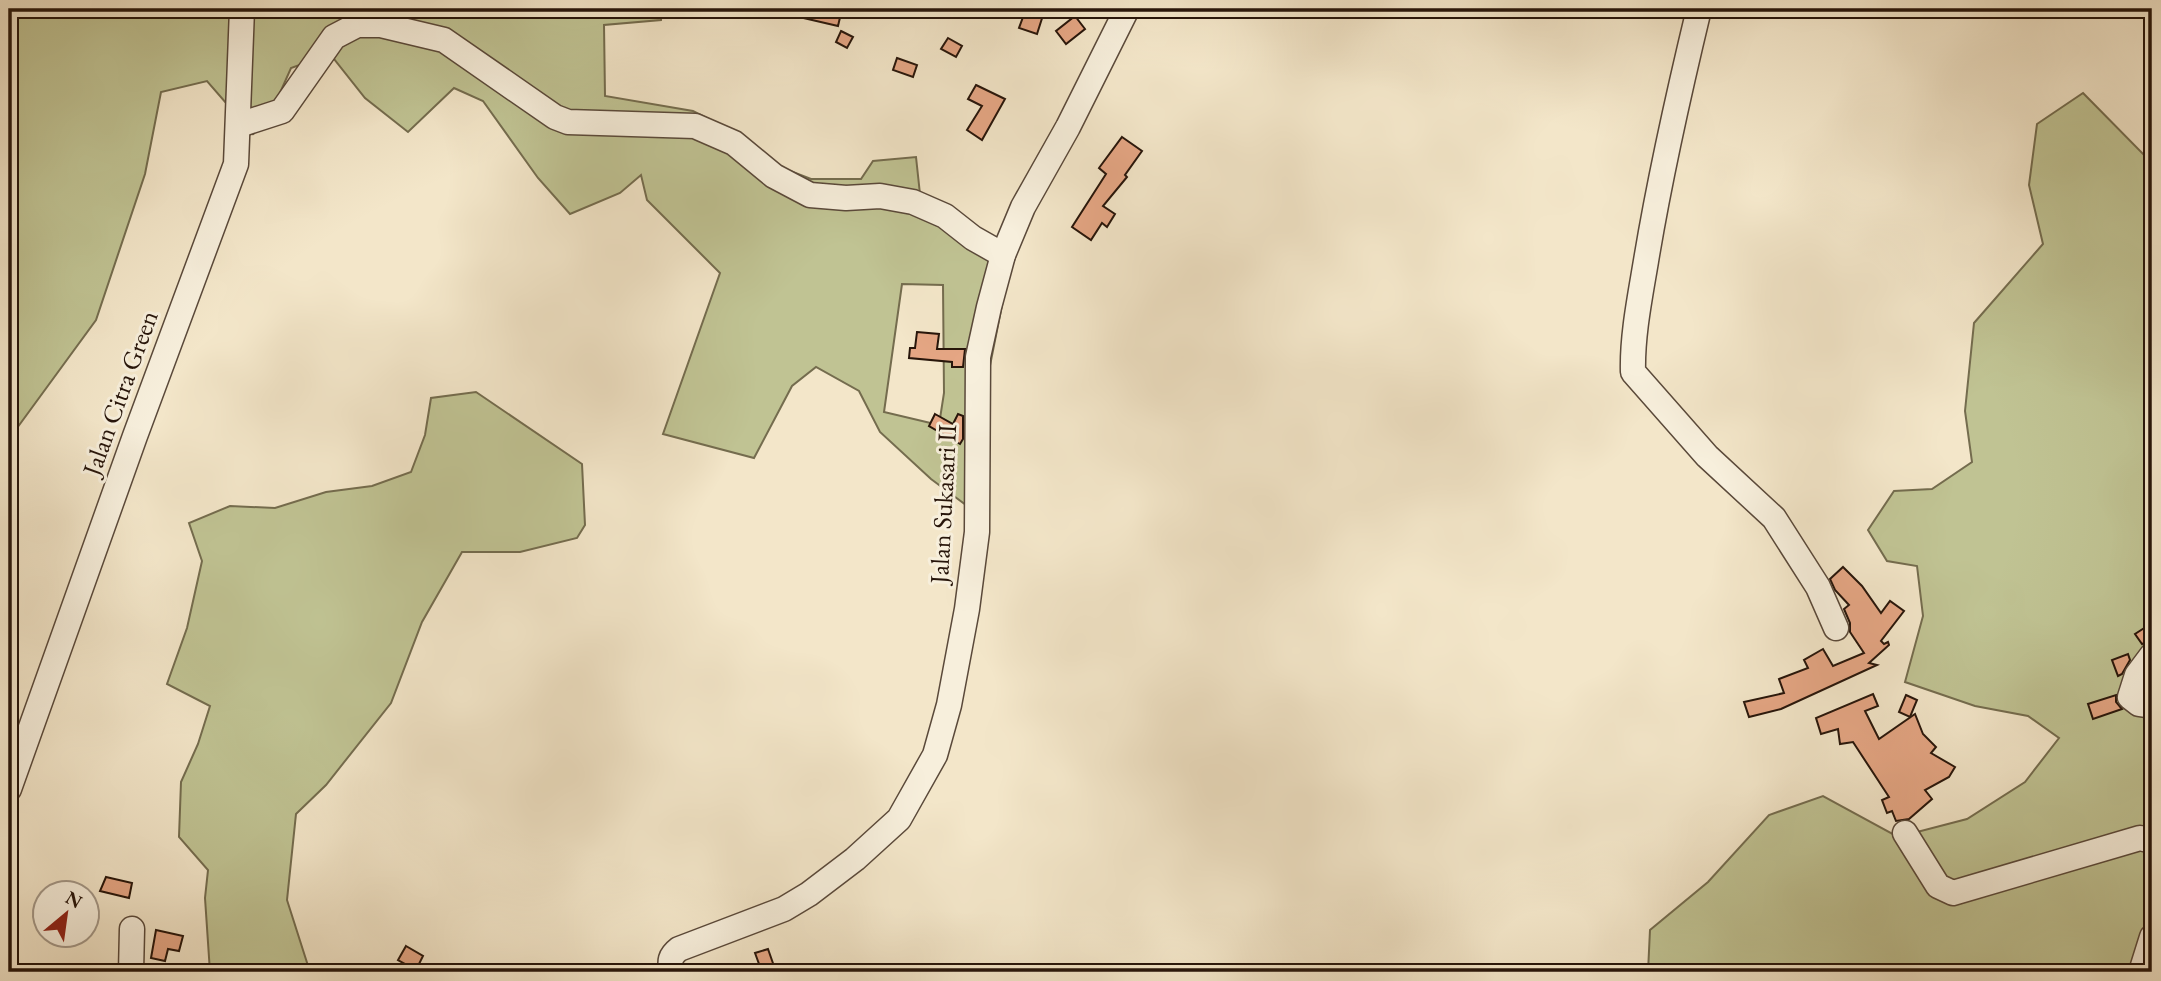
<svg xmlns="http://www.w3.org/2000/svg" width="2161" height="981" font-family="'EB Garamond',serif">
<rect width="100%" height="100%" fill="#f3e6c9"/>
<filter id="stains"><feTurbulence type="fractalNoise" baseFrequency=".00286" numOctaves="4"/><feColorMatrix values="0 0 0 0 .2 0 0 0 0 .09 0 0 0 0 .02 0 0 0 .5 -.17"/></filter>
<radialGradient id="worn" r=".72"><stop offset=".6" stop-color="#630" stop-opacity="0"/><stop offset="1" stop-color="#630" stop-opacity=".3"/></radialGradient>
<g fill="#c0c393" stroke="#746c4e" stroke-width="2" fill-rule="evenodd">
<path d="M9,9h653l-1,11 -57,5 1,71 88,15 49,25 30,28 39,15h50l12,-18 43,-4 4,37 89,76 -31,156v88l-47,-35 -51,-47 -21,-41 -43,-24 -24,19 -38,72 -91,-24 57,-161 -73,-73 -6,-25 -21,18 -50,21 -32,-36 -55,-77 -29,-13 -46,44 -43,-34 -35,-44 -39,14 -24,54 -14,12 -46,-53 -46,11 -16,82 -49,146 -87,119zM902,284l41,1 1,108 -5,32 -55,-13z"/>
<polygon points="2083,93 2146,157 2152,156 2152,972 1648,972 1650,930 1708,882 1769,815 1823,796 1898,837 1967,819 2025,782 2059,738 2028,716 1975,706 1905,682 1923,616 1917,566 1887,561 1868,530 1894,491 1932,489 1972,462 1965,411 1974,323 2043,244 2029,185 2037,124"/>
<polygon points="476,392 582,464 585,525 577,538 520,552 462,552 422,622 391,703 326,785 296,814 287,900 310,972 210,972 205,898 208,870 179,837 181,782 198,744 210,706 167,684 187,628 202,561 189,523 230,506 275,508 326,492 372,486 411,472 425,435 431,398"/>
</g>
<g fill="#e5a684" stroke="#27150a" stroke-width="2">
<polygon points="786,9 842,9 838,26 786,14"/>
<polygon points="1026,9 1044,12 1037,34 1019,28"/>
<polygon points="1075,16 1085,29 1066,44 1056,31"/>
<polygon points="841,31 853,37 847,48 836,42"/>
<polygon points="948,38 962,46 956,57 941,49"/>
<polygon points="897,58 917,65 913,77 893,70"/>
<polygon points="976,85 1005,99 982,140 967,130 982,106 968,99"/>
<polygon points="1122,137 1142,151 1125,175 1127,177 1103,206 1115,214 1107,227 1102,223 1091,240 1072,227 1106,174 1099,168"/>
<polygon points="917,332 939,334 937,349 965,349 963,367 952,367 952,362 909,358 910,348 915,348"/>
<polygon points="935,414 953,424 958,414 963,416 963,439 960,444 929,426"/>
<polygon points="1843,567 1862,586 1881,613 1890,601 1904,611 1881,641 1884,644 1888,642 1889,645 1869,663 1877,665 1781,709 1749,717 1744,702 1784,693 1779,679 1808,668 1804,660 1823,649 1833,666 1864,653 1850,632 1850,623 1844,609 1849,605 1835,590 1830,579"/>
<polygon points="2152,623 2152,640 2142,644 2135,634"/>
<polygon points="2128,654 2130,660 2122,674 2118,676 2112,660"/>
<polygon points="1873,694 1878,706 1865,711 1879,739 1915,714 1923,734 1936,747 1931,753 1955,767 1949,777 1925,790 1932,799 1909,819 1896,821 1892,811 1887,813 1882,800 1889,797 1853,742 1840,744 1838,729 1821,734 1816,718"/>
<polygon points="1906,695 1917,700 1910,717 1899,712"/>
<polygon points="2116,695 2116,702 2122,709 2093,719 2088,704"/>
<polygon points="106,877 132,883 129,898 100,891"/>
<polygon points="156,930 183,936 179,951 168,949 165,961 151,958"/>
<polygon points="406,946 423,956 416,970 398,960"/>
<polygon points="768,949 775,969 762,972 755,953"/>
</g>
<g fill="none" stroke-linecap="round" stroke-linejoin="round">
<g stroke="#5a493a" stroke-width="27">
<g id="minor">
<path d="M1699,9c-20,83 -39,167 -53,252 -6,36 -14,75 -13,111l74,84 67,62 44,69 18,41"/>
<polyline points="239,125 282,111 334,37 357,25 381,25 444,40 555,117 568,122 695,126 734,143 774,176 810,195 846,198 880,196 913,202 945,216 973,238 1003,255"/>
<polyline points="2152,655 2137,675 2130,697 2139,704 2152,706"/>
<polyline points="9,789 135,436 236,164 242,9"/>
<polyline points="1905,833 1938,886 1953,893 2140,838 2152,841"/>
<polyline points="131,972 132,929"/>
<path d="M672,972c-3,-11 -2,-16 7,-23l105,-40 25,-15 46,-35 44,-40 36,-64 14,-50 18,-96 10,-77 1,-175 11,-50 14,-52 20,-48 45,-80 59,-118"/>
<polyline points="2141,972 2152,937"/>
</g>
</g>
<use href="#minor" stroke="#f7efdc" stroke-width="24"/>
</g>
<g text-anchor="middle" stroke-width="6" stroke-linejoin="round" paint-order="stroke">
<g font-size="26" fill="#27150a" stroke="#f7efdc">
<text transform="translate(120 393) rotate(-70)" y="9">Jalan Citra Green</text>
<text transform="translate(943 504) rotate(-87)" y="9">Jalan Sukasari II</text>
</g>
</g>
<rect width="2161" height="981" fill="none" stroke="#f3e6c9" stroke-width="35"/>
<rect x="10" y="10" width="2140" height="960" fill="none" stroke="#27150a" stroke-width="3.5"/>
<rect x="18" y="18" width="2126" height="946" fill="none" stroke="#27150a" stroke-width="2"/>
<g transform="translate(66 914) rotate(29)"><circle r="33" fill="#f7efdc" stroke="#a49888" stroke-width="2"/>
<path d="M0-5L12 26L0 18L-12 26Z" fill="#8f2418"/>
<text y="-10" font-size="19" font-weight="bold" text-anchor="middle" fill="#27150a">N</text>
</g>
<rect width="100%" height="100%" filter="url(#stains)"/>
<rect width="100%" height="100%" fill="url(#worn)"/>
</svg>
